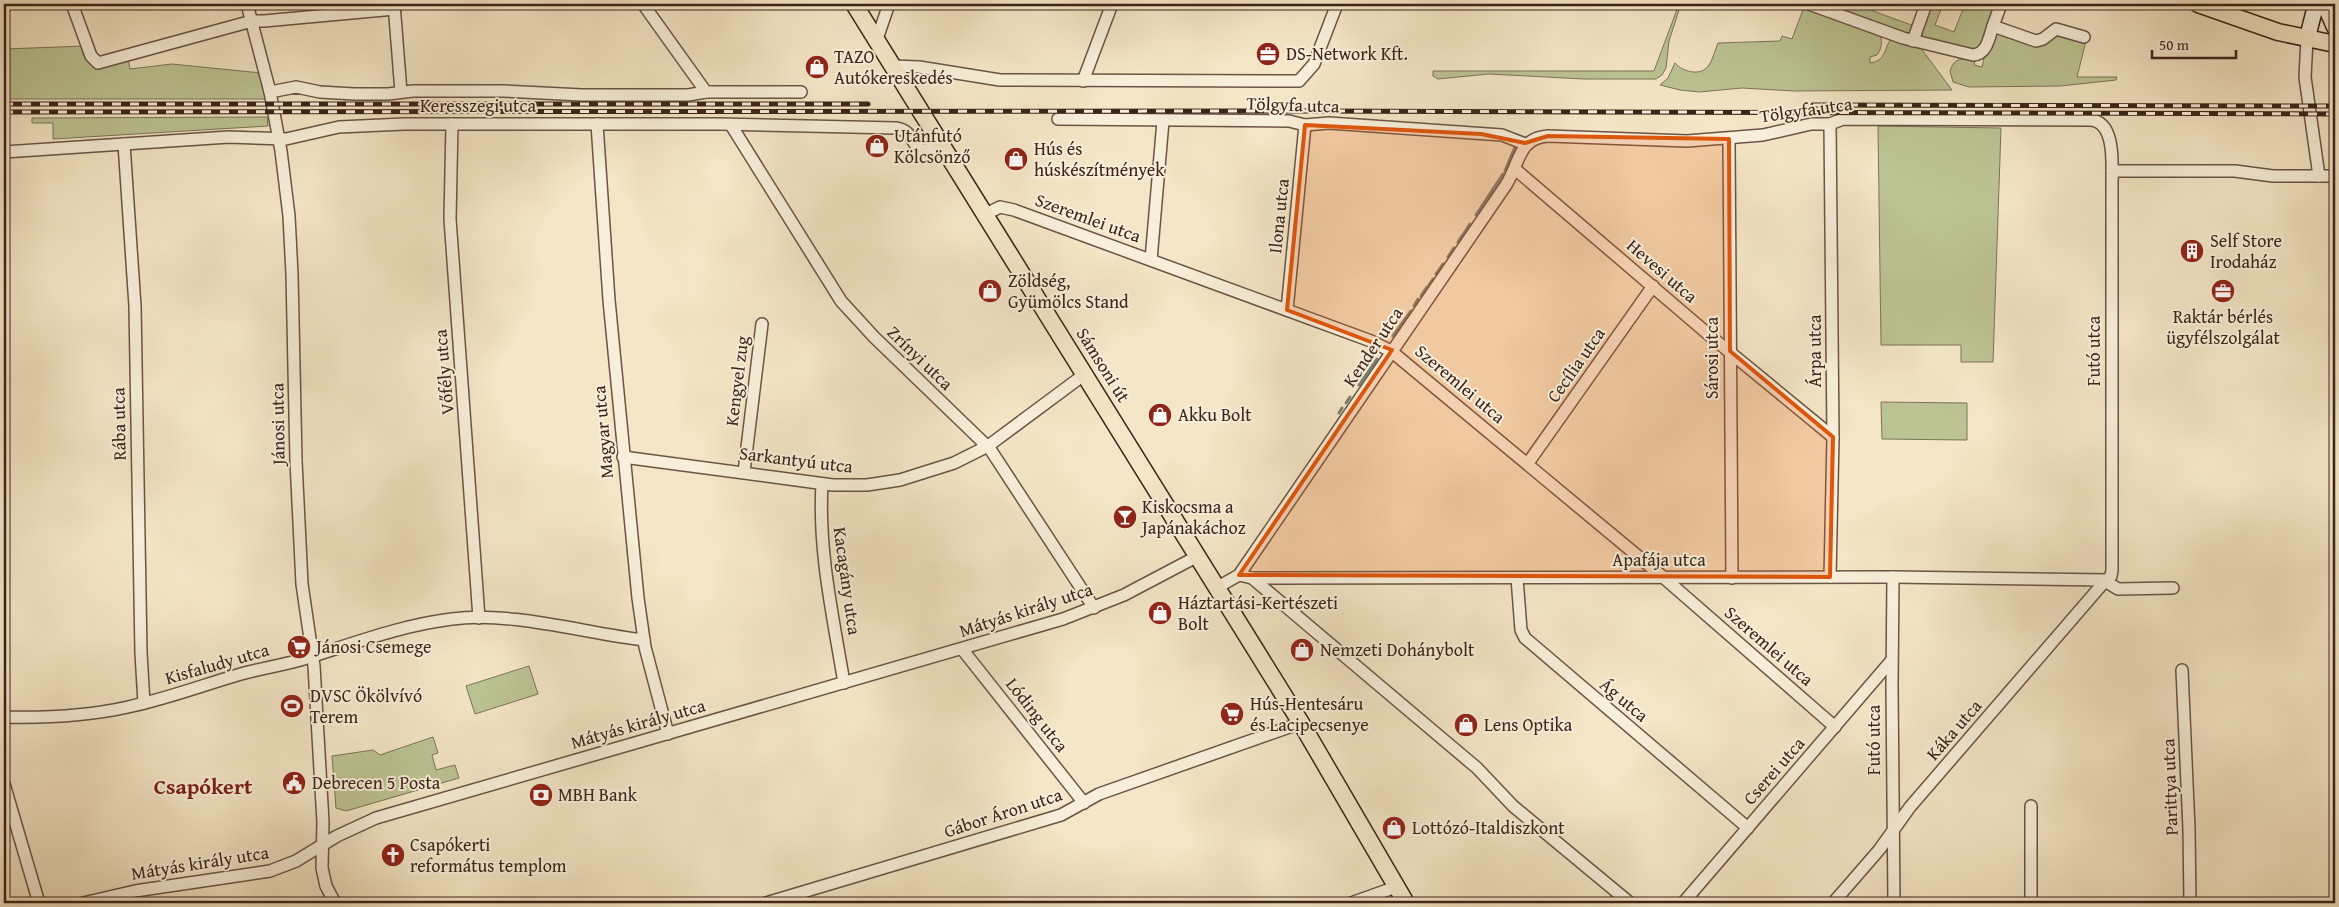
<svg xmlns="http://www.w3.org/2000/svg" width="2339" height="907" font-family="'Gentium Book Plus',serif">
<rect width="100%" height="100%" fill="#f4e6c6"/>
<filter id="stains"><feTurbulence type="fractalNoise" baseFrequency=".004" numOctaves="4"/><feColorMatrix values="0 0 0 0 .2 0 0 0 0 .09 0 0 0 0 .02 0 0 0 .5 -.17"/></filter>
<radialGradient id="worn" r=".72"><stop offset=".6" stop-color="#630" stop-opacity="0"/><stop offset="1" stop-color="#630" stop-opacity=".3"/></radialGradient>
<g fill="#bcc494" stroke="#7c7457">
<polygon points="1679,4 1681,4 1669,41 1666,68 1662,75 1656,79 1584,79 1489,74 1438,79 1433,76 1433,71 1654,71"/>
<polygon points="1843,4 1866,4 1865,8 1914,26 1910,32 1906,34 1848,14"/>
<polygon points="1930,4 1943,4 1935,25 1954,32 1965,4 1998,4 1983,46 1976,52 1925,40 1921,32"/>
<path d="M1804,7l76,29c3,5 1,14 -3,19l-7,2v6c15,-2 14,-12 20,-23l30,7 32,43 -158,1 -52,-3 -43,4 -19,-2 -20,-5 8,-7 7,-15c8,9 26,14 34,2 4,-6 6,-15 9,-22l62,-2 2,-5 10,3z"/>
<path d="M1998,33l33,9 20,-9 35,8 -9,36h40l-1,3 -56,6 -91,1 -16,-5 -3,-11c4,-14 13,-13 25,-11l-1,5 8,2 3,-13z"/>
<polygon points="85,46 90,60 128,59 130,69 172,64 261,73 265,99 4,99 4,49"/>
<polygon points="267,117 268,126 53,139 53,123 32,123 32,118"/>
<polygon points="1878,126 2001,128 1993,362 1961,362 1961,345 1881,345"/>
<polygon points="1881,402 1967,403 1967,440 1882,439"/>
<polygon points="529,666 538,694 475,714 466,686"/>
<polygon points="433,737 438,753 432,755 436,770 455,765 459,778 346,811 336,808 332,756 373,750 380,755"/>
</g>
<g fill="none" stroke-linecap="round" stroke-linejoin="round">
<g stroke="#768177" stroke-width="3">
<polyline points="1505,171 1515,147"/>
<polyline points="1476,215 1503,174"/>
<polyline points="1458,242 1470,224"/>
<polyline points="1448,257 1454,248"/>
<polyline points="1436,274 1443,264"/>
<polyline points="1429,285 1433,279"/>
<polyline points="1421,296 1427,287"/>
<polyline points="1414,306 1418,299"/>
<polyline points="1393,336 1411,311"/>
<polyline points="1359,385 1377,359"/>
<polyline points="1346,403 1350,397"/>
<polyline points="1339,413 1342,408"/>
</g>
<g stroke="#6a5445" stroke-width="14">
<g id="street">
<polyline points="72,4 91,56 98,63 252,21 264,21 395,9"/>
<polyline points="247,4 270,92 281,151 289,216 292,274 296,461 302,584 314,666 323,822 322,868 326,886 335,903"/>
<polyline points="394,4 401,92"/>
<polyline points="643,4 706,92"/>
<path d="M1809,4l94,34 70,17c14,-1 16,-17 20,-29l43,15 7,-2 13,-10 28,8"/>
<polyline points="1993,26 2001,4"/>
<polyline points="877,39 889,4"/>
<polyline points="2307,39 2305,77 2319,176"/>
<polyline points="1913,41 1926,4"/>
<polyline points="893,66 919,67 1000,80 1299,81 1314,64 1337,4"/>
<polyline points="1083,81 1112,4"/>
<polyline points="270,92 296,87 320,92 354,94 388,94 413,91 504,91 582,95 688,95 706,92 801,92"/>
<polyline points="1058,119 1289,121 1305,125 1329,123 1502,135 1525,144"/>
<polyline points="452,124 450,219 479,618"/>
<polyline points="597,124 609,300 638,598 645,647 668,734"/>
<polyline points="1830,124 1833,437 1830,577"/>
<polyline points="731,125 841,301 874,337 990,449 1094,608"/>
<polyline points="1729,139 1732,578"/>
<polyline points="124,144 135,306 141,653 144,703"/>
<path d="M4,152l225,-15 57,2 53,-12 65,-3h316l176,4c26,4 9,33 46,17"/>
<polyline points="1515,169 1715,340 1833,437"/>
<polyline points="2112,171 2235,171 2273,176 2335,176"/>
<polyline points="986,214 1000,207 1014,210 1371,341 1391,351 1663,577 1835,727"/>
<polyline points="1151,260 1163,121"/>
<polyline points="1287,310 1305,125"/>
<polyline points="623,457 833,485 867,485 900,480 954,463 988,446 1085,374"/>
<polyline points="1528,463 1653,286"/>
<polyline points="744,472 762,324"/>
<path d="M822,484c-4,67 11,132 22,199"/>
<polyline points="1893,577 1892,686 1894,903"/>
<polyline points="1252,578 1477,768 1513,806 1630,903"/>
<polyline points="1517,578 1521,630 1525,638 1748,828"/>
<path d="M1218,587l21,-12 13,3 641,-1 214,3 4,-4 1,-6v-385c0,-20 4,-64 -22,-65l-247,-1 -13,5h-19l-48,11 -76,6 -139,-5c-30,2 -28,27 -42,49l-267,390"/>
<polyline points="962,649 1084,803"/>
<polyline points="2182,670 2189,829 2190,903"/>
<path d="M4,717c41,1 84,-1 124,-10 38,-8 75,-22 113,-33 21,-6 44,-9 66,-16 48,-15 95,-33 145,-39 59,-8 132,14 192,21"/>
<polyline points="4,784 39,903"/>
<polyline points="2031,806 2031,903"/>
<polyline points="83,903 135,891 270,871 296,861 337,836 376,818 1063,619 1124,595 1198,556"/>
<polyline points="766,903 1061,815 1099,794 1301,723"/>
<polyline points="1351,903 1396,887"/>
<polyline points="1683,903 1891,661"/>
<polyline points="1833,903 1879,850 1910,807 2105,581 2118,589 2173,588"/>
</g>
</g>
<g stroke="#3c231a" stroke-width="18">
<polyline id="secondary" points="2307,39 2316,4"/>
</g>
<g stroke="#3c231a" stroke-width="19">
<g id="primary">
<polyline points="854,4 1301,723 1406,903"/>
<polyline points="2198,4 2278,32 2335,44"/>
<polyline points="2325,4 2335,27"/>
</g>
</g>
<use href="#street" stroke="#f8efda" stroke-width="11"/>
<use href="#secondary" stroke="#f8efda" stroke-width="15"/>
<use href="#primary" stroke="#f4e6c6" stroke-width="16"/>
<g stroke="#3c231a" stroke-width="5">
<g id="rail">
<polyline points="4,104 868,104"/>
<polyline points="1813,105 2335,106"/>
<polyline points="4,112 1304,111 2335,114"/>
</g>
</g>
<use href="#rail" stroke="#f8efda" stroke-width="3" stroke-dasharray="9" stroke-linecap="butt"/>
</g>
<path fill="#df560d" fill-opacity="0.2" stroke="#df560d" stroke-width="4" stroke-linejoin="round" d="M1305,125l176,9 44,9 23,-7 181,3 1,212 103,86 -3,140 -591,-2 153,-225 -105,-40z"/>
<defs>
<g id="office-disc" transform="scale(1.25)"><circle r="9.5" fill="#8f2418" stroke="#f8efda"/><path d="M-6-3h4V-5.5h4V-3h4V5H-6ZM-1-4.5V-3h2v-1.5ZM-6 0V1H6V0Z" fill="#fff"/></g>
<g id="shop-disc" transform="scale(1.25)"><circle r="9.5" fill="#8f2418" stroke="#f8efda"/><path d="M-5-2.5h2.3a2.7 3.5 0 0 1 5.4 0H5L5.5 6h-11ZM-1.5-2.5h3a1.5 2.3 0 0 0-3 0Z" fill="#fff"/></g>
<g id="building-disc" transform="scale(1.25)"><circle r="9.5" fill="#8f2418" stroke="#f8efda"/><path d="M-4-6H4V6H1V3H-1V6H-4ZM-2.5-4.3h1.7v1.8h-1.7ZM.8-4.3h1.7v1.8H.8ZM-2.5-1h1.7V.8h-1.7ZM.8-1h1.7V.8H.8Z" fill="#fff"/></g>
<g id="bar-disc" transform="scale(1.25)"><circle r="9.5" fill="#8f2418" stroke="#f8efda"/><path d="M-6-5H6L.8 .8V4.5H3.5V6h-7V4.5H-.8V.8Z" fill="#fff"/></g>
<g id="supermarket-disc" transform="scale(1.25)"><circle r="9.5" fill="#8f2418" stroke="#f8efda"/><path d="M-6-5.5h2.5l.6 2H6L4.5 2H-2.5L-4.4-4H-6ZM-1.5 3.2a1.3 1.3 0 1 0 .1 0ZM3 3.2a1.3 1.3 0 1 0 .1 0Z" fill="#fff"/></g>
<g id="stadium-disc" transform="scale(1.25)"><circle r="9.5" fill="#8f2418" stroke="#f8efda"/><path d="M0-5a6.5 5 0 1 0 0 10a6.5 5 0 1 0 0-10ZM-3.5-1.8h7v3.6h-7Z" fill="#fff"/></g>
<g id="civic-disc" transform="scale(1.25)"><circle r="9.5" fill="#8f2418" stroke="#f8efda"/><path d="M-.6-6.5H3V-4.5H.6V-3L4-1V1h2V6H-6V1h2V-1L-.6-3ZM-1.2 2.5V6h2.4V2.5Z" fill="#fff"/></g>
<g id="bank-disc" transform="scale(1.25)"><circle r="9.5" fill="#8f2418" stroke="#f8efda"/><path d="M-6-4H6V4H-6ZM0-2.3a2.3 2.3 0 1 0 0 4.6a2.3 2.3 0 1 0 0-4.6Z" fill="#fff"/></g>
<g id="church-disc" transform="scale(1.25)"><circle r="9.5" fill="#8f2418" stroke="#f8efda"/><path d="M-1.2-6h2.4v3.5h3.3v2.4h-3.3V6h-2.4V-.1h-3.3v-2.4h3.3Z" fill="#fff"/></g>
</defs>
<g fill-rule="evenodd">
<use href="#office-disc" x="1268" y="54"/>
<use href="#shop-disc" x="817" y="67"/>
<use href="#shop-disc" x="877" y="146"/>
<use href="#shop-disc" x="1016" y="159"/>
<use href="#building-disc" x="2192" y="251"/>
<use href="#shop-disc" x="990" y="291"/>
<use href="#office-disc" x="2223" y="291"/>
<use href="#shop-disc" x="1160" y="415"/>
<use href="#bar-disc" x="1125" y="517"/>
<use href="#shop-disc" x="1160" y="613"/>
<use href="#supermarket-disc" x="299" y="647"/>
<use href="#shop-disc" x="1302" y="650"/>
<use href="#stadium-disc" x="292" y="706"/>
<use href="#supermarket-disc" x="1232" y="714"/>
<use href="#shop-disc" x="1466" y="725"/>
<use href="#civic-disc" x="294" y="783"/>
<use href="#bank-disc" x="541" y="795"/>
<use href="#shop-disc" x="1394" y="828"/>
<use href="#church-disc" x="393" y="855"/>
</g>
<g text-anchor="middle" stroke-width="4" stroke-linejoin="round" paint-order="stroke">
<g font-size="18" fill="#3c231a" stroke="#f8efda" text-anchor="start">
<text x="1286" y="60">DS-Network Kft.</text>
<text x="834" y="63">TAZO<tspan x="834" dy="21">Autókereskedés</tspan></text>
<text x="894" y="142">Utánfutó<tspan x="894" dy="21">Kölcsönző</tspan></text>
<text x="1034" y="155">Hús és<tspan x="1034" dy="21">húskészítmények</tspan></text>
<text x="2210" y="247">Self Store<tspan x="2210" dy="21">Irodaház</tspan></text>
<text x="1008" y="287">Zöldség,<tspan x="1008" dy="21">Gyümölcs Stand</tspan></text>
<text x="2223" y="323" text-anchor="middle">Raktár bérlés<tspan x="2223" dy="21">ügyfélszolgálat</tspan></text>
<text x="1178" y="421">Akku Bolt</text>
<text x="1142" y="513">Kiskocsma a<tspan x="1142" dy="21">Japánakáchoz</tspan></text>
<text x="1178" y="609">Háztartási-Kertészeti<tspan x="1178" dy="21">Bolt</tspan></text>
<text x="316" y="653">Jánosi Csemege</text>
<text x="1320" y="656">Nemzeti Dohánybolt</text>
<text x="310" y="702">DVSC Ökölvívó<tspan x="310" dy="21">Terem</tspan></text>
<text x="1250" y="710">Hús-Hentesáru<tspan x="1250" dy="21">és Lacipecsenye</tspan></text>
<text x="1484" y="731">Lens Optika</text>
<text x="312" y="789">Debrecen 5 Posta</text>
<text x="558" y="801">MBH Bank</text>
<text x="1412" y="834">Lottózó-Italdiszkont</text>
<text x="410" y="851">Csapókerti<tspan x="410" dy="21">református templom</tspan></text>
</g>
<g font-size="18" fill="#3c231a" stroke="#f8efda">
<text transform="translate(1293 105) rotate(2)" y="6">Tölgyfa utca</text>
<text x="478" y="112">Keresszegi utca</text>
<text transform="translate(1806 110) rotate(-8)" y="6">Tölgyfa utca</text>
<text transform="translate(1279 216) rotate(-84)" y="6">Ilona utca</text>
<text transform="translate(1088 218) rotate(20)" y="6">Szeremlei utca</text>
<text transform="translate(1662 271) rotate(41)" y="6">Hevesi utca</text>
<text transform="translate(1373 347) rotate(-56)" y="6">Kender utca</text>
<text transform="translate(1815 351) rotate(-90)" y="6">Árpa utca</text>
<text transform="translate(2094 351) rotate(-90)" y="6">Futó utca</text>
<text transform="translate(920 358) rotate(44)" y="6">Zrínyi utca</text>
<text transform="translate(1712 358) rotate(-90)" y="6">Sárosi utca</text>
<text transform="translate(1103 365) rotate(58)" y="6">Sámsoni út</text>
<text transform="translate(1576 365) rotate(-55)" y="6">Cecília utca</text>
<text transform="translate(444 372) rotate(-95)" y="6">Vőfély utca</text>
<text transform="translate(737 381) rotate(-83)" y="6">Kengyel zug</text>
<text transform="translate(1460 384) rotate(40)" y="6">Szeremlei utca</text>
<text transform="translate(119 424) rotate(-91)" y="6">Rába utca</text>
<text transform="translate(278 424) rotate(-91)" y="6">Jánosi utca</text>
<text transform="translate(603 432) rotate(-95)" y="6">Magyar utca</text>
<text transform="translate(796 460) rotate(7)" y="6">Sarkantyú utca</text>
<text x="1659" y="566">Apafája utca</text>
<text transform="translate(847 581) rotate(82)" y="6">Kacagány utca</text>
<text transform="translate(1026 610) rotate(-18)" y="6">Mátyás király utca</text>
<text transform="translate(1769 646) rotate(41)" y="6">Szeremlei utca</text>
<text transform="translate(217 664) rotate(-16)" y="6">Kisfaludy utca</text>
<text transform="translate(1624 700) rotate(40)" y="6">Ág utca</text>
<text transform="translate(1037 715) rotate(52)" y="6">Lóding utca</text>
<text transform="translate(638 724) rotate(-16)" y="6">Mátyás király utca</text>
<text transform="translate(1954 730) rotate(-49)" y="6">Káka utca</text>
<text transform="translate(1874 740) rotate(-90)" y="6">Futó utca</text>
<text transform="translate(1774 771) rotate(-49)" y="6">Cserei utca</text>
<text transform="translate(2170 787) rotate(-92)" y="6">Parittya utca</text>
<text transform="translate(1003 813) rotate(-18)" y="6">Gábor Áron utca</text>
<text transform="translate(200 863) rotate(-9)" y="6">Mátyás király utca</text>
</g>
<g font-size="22" font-weight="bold" fill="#7a1f14" stroke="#f8efda">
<text x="203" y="794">Csapókert</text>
</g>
</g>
<rect width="2339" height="907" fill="none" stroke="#f4e6c6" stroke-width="20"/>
<rect x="5" y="5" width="2329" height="897" fill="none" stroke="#3c231a" stroke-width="2.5"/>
<rect x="10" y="10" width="2319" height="887" fill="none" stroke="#3c231a"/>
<path d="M2152 50v8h84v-8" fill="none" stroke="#3c231a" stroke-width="2.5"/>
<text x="2159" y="50" font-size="15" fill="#3c231a" stroke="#f8efda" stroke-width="4" paint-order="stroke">50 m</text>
<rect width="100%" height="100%" filter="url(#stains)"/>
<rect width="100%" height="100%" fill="url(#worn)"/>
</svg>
